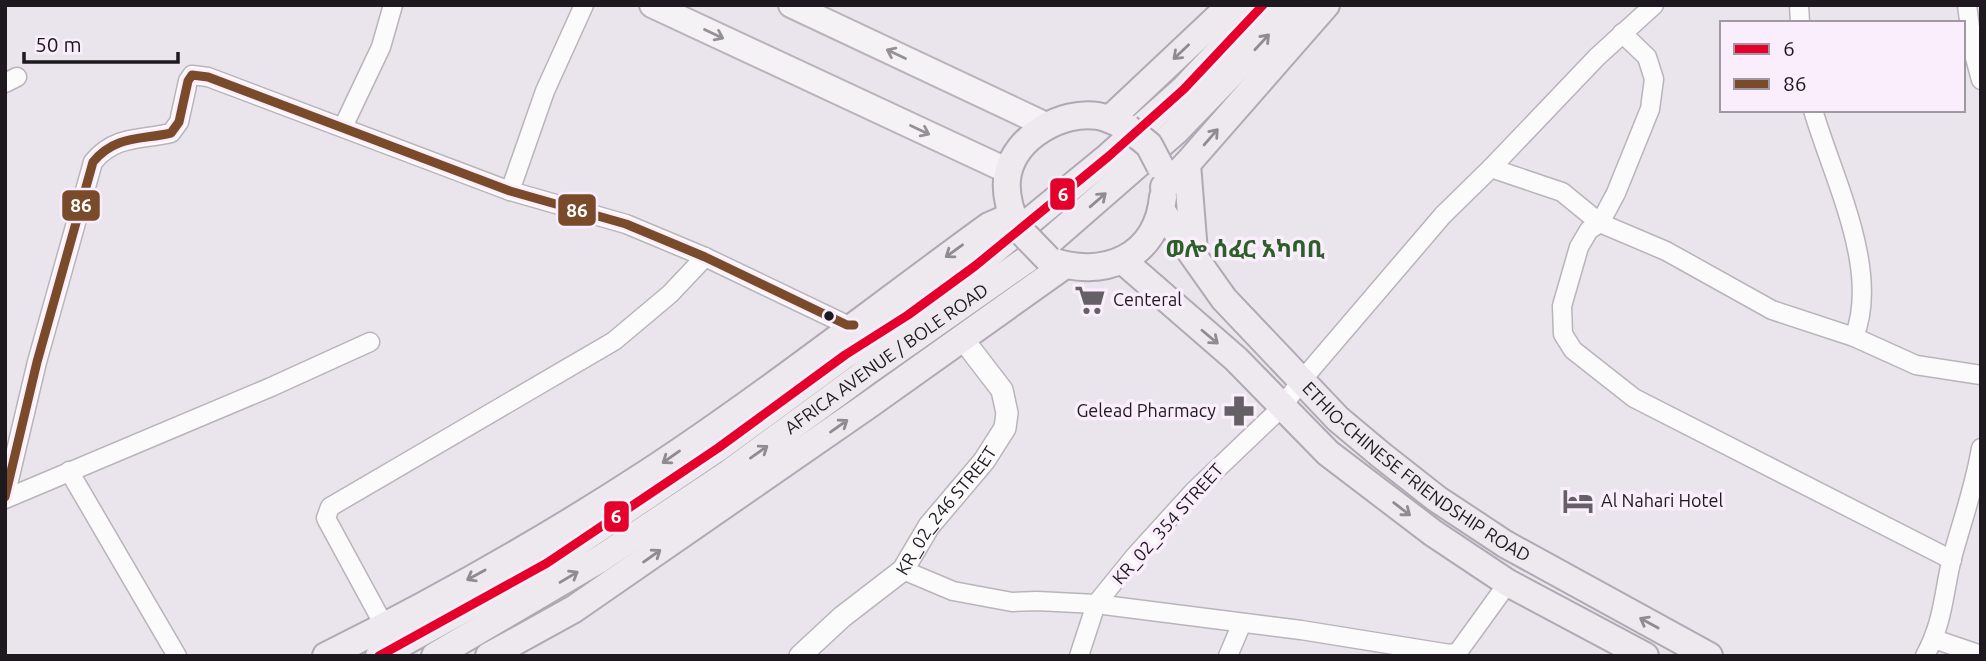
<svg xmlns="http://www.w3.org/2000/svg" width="1986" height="661" font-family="Ubuntu,'Noto Sans Ethiopic',sans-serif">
<rect width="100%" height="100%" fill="#eae4ec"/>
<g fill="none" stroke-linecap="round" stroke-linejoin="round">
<g stroke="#b9b4ba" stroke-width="21">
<g id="minor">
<polyline points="1799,5 1800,23"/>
<polyline points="1967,5 1973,50 1981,80"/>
<polyline points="1622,33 1647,57 1654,79 1650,109 1616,193 1600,223 1589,230 1579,247 1562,306 1563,334 1573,350 1634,398 1952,560"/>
<polyline points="5,83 17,77"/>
<path d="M1813,110c19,66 68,160 41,227"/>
<polyline points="343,127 381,47 393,5"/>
<polyline points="1491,168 1562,192 1600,223 1666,251 1772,310 1854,337 1916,365 1981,375"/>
<polyline points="510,191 545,91 584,5"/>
<polyline points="69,471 177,656"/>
<path d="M5,497l32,-135 56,-200c22,-27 48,-22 78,-29l8,-11 9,-41 4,-6 16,2 302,114 116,33 79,33 142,68h7"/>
<polyline points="5,499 271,387 370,342"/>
<polyline points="903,570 953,591 1012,602 1037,601 1096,604 1301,630 1450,654 1458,652 1508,583"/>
<polyline points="385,627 328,522 326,518 330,507 614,341 670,294 705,257"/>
<polyline points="1934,639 1981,655"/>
<polyline points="1079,656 1096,604 1135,556 1194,491 1281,408 1302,380 1443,215 1491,168 1597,57 1654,5"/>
<polyline points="1228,656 1242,623"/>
<path d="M1925,656c19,-36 18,-61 27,-98 10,-37 23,-72 29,-110"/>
</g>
</g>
<g stroke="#b9b4ba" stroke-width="24">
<g id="tertiary">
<path id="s1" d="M800,656l42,-39 61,-47 26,-44 55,-65 21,-33 2,-15 -5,-23 -40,-52"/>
</g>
</g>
<g stroke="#b9b4ba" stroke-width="28">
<g id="secondary">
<polyline points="652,5 1008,171"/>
<polyline points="791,5 1046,125"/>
</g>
</g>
<g stroke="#b1a8b3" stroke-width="30">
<g id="primary">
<polyline points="1110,119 1231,5"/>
<polyline points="1187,164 1194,252"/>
<polyline points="1164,187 1187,164 1326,5"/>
<path id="s2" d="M1161,210l63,89 114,120 43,36 56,44 68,45 204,112"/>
<path d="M1017,227c-7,-16 -13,-36 -9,-54 8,-36 54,-63 90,-57 11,2 20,7 30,12"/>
<path d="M1049,260c54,20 108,-2 114,-63"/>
<polyline points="1122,260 1236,359 1328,453 1433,533 1508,583 1645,656"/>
<path d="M326,656c110,-55 219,-116 323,-184 117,-77 227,-164 340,-246l23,-10"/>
<polyline points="379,656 547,563 718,448 845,355 908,315 975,266 1109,156 1184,89 1263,5"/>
<path id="s3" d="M435,656l165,-97 129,-86 140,-103 167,-117 140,-122 90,-93 28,-33"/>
<polyline points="489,656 574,609 867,406 1065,265"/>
</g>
</g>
<use href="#minor" stroke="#fcfbfc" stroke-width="18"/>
<use href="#tertiary" stroke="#fcfbfc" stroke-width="21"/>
<use href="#secondary" stroke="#f5f2f5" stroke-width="24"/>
<use href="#primary" stroke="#ede9ef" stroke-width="26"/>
<g stroke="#b1a8b3" stroke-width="30" stroke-linecap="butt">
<g id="primary-bridge">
<polyline points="1128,128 1149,145 1160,166"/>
<polyline points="1017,227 1048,259"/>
</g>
</g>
<use href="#primary-bridge" stroke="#ede9ef" stroke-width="26"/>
<g stroke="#faedfc" stroke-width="14">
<polyline id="bus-1" points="379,656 547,563 718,448 845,355 908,315 975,266 1109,156 1184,89 1263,5"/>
</g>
<g stroke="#faedfc" stroke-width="14">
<path id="bus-2" d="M5,497l32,-135 56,-200c22,-27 48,-22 78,-29l8,-11 9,-41 4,-6 16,2 302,114 116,33 79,33 142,68h7"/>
</g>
<use href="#bus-1" stroke="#e4002b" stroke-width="9"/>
<use href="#bus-2" stroke="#7a4b2a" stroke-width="9"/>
</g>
<defs><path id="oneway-shaft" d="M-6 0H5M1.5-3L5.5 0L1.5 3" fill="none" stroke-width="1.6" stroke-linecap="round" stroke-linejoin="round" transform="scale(1.75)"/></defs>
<g stroke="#949094">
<use href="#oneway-shaft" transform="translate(714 34) rotate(25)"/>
<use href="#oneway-shaft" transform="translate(896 54) rotate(-155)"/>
<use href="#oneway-shaft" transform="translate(920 130) rotate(25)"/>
</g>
<g stroke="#8f8b91">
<use href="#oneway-shaft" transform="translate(1262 42) rotate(-47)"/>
<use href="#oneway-shaft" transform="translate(1181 52) rotate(137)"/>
<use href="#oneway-shaft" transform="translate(1211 137) rotate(-49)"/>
<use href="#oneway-shaft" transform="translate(1098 200) rotate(-41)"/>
<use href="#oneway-shaft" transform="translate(954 251) rotate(144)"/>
<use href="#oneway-shaft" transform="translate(1210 337) rotate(40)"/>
<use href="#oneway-shaft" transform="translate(839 426) rotate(-35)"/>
<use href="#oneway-shaft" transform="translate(759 452) rotate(-35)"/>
<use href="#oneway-shaft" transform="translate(671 457) rotate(145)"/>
<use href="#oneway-shaft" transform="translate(1402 509) rotate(38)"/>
<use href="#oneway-shaft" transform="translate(652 556) rotate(-35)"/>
<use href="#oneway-shaft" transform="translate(476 575) rotate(151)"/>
<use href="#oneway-shaft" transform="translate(569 577) rotate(-31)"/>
<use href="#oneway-shaft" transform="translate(1649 623) rotate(-151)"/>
</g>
<defs>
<g id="supermarket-bare" transform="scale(2.415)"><path d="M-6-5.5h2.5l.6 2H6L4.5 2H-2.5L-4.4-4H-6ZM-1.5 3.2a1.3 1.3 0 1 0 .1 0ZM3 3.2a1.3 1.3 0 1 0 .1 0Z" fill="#656066" stroke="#faedfc" stroke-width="2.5" paint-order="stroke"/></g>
<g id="pharmacy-bare" transform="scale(2.415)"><path d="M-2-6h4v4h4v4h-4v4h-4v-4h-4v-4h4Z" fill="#656066" stroke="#faedfc" stroke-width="2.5" paint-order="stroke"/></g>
<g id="hotel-bare" transform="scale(2.415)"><path d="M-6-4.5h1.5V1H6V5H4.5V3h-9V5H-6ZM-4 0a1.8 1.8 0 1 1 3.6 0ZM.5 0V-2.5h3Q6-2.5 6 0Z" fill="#656066" stroke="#faedfc" stroke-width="2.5" paint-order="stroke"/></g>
</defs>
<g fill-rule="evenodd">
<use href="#supermarket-bare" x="1090" y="300"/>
<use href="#pharmacy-bare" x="1239" y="411"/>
<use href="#hotel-bare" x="1578" y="501"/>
</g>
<circle fill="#1d191e" stroke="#faedfc" stroke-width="2.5" cx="829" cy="316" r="6"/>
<g text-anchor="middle" stroke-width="7" stroke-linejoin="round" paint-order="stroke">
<g font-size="18" fill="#1d191e" stroke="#faedfc" text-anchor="start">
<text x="1113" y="306">Centeral</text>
<text x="1216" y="417" text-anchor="end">Gelead Pharmacy</text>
<text x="1601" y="507">Al Nahari Hotel</text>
</g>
<g font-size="18" fill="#1d191e" stroke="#faedfc">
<text dy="6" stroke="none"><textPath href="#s3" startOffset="541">AFRICA AVENUE / BOLE ROAD</textPath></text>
<text dy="6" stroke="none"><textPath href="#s2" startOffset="369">ETHIO-CHINESE FRIENDSHIP ROAD</textPath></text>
<text dy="6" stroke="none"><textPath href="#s1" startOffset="208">KR_02_246 STREET</textPath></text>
<text transform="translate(1168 524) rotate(-48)" y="6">KR_02_354 STREET</text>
</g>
<g font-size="24" font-weight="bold" fill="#2d5f28" stroke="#faedfc">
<text x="1245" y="257">ወሎ ሰፈር አካባቢ</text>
</g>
</g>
<g stroke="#faedfc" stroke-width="2.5">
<rect x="1049" y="177" width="27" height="34" rx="7" fill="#e4002b"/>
<rect x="61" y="189" width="40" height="33" rx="7" fill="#7a4b2a"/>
<rect x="557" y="193" width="40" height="34" rx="7" fill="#7a4b2a"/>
<rect x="603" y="500" width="27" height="33" rx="7" fill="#e4002b"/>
</g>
<g font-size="19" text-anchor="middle" font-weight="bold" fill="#fff">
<text x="1063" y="201">6</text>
<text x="81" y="212">86</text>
<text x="577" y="217">86</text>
<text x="616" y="523">6</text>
</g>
<rect width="1986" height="661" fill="none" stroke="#1d191e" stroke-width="14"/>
<rect x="1720" y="21" width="245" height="91" fill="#faedfc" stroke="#a298a3" stroke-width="2"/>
<rect x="1734" y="44" width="35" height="10" fill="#e4002b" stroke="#a298a3" stroke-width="2"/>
<text x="1783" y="56" font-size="21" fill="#1d191e">6</text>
<rect x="1734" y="79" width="35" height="10" fill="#7a4b2a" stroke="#a298a3" stroke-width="2"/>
<text x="1783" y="91" font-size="21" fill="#1d191e">86</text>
<path d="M24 52v10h154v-10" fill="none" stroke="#1d191e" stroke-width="3.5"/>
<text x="35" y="52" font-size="21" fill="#1d191e" stroke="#faedfc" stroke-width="5" paint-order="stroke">50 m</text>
</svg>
